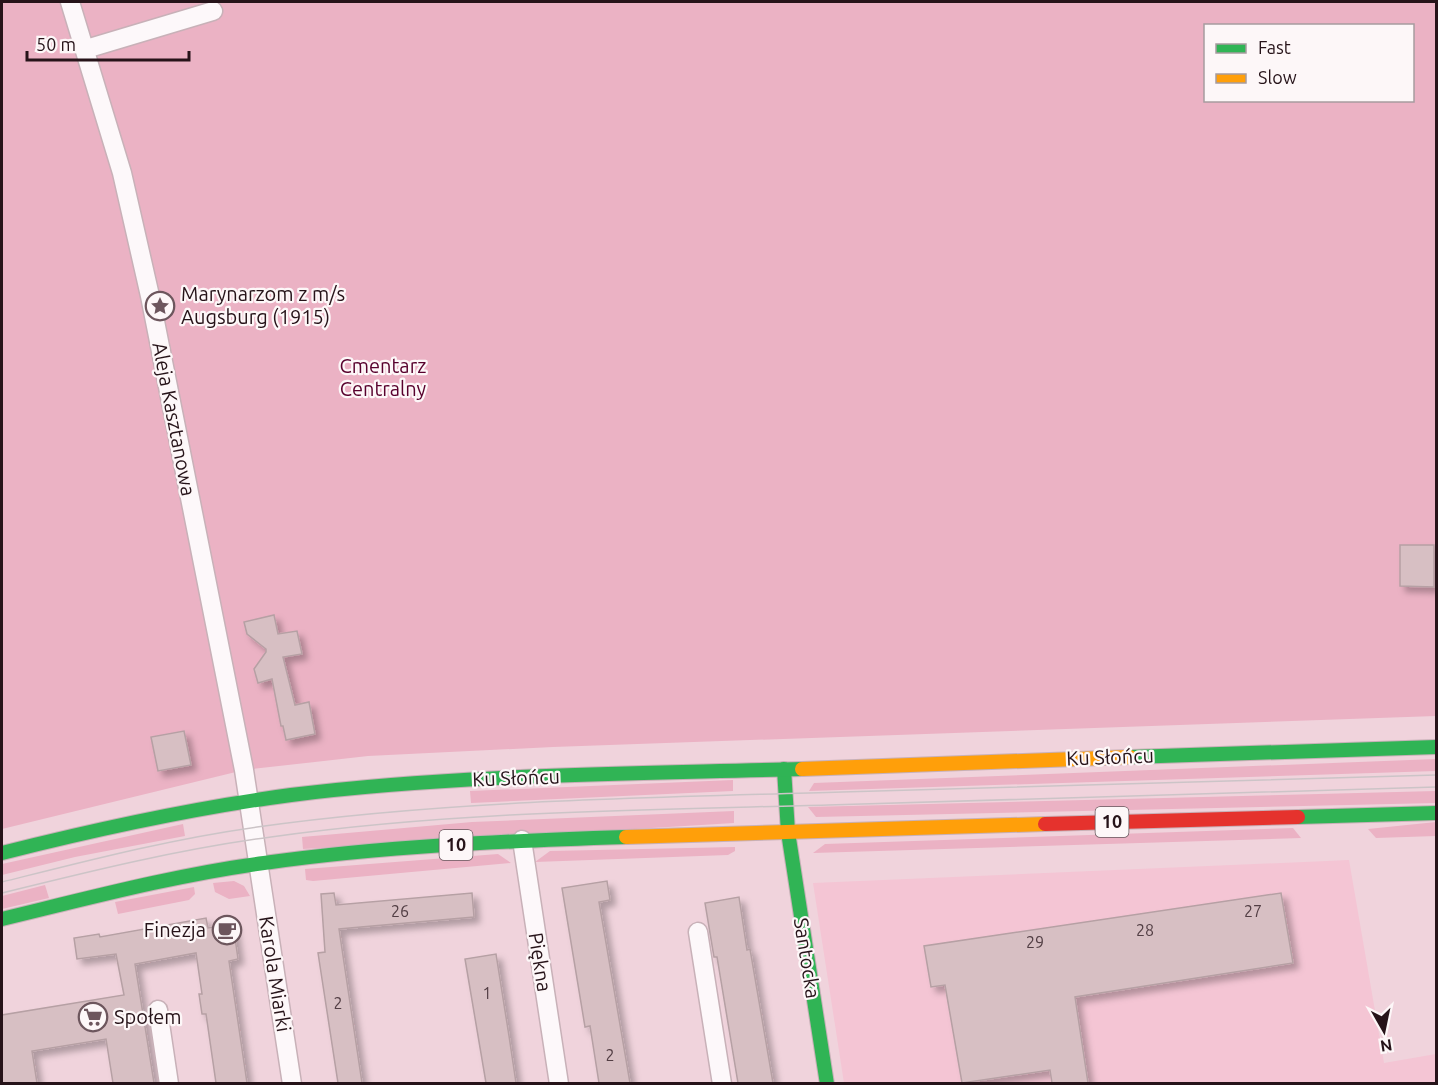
<svg xmlns="http://www.w3.org/2000/svg" width="1438" height="1085" font-family="Ubuntu,sans-serif">
<defs>
<filter id="shadow"><feDropShadow dx="5.5" dy="5.5" stdDeviation="3" flood-color="#0004"/></filter>
</defs>
<rect width="100%" height="100%" fill="#f0d3dc"/>
<polygon fill="#f4c5d4" points="1349,860 1384,1063 1436,1054 1436,1083 844,1083 813,883"/>
<g fill="#ebb2c4" fill-rule="evenodd">
<path d="M2,2h1434v714l-883,31 -185,9 -124,14 -242,59zM1206,26h206v74h-206z"/>
<polygon points="1436,759 1436,771 809,791 814,783"/>
<polygon points="733,780 733,791 471,803 470,791"/>
<polygon points="1436,791 1436,803 816,817 808,807"/>
<polygon points="734,811 734,823 303,849 302,837 472,822"/>
<polygon points="1436,822 1436,836 1376,838 1368,829"/>
<polygon points="183,824 185,836 75,857 2,875 2,864"/>
<polygon points="1293,828 1301,838 813,853 825,844"/>
<polygon points="735,847 735,851 728,855 535,862 550,851"/>
<polygon points="498,854 511,863 313,881 306,880 305,869"/>
<polygon points="234,881 244,886 250,896 229,899 215,892 213,883"/>
<polygon points="45,885 49,898 2,909 2,896"/>
<polygon points="194,887 195,894 189,900 118,914 115,902"/>
</g>
<g fill="#d7bfc3" stroke="#b6a0a4" stroke-width="1.5" filter="url(#shadow)">
<polygon points="1400,545 1434,545 1434,587 1400,586"/>
<polygon points="274,615 278,634 297,631 302,654 283,657 295,705 309,702 315,734 286,740 283,726 281,726 272,679 258,683 254,669 266,652 266,649 247,634 244,622"/>
<polygon points="184,731 191,765 158,771 151,737"/>
<polygon points="607,881 610,900 599,902 630,1083 599,1083 590,1026 585,1027 562,888"/>
<polygon points="334,893 336,905 472,893 474,917 339,929 362,1083 338,1083 318,953 325,952 321,894"/>
<polygon points="1281,893 1293,963 1075,997 1088,1083 1052,1083 1050,1070 962,1083 945,985 931,987 924,946"/>
<polygon points="739,897 747,950 750,949 773,1083 738,1083 717,957 714,957 705,903"/>
<polygon points="206,918 208,928 233,924 238,959 229,961 247,1083 216,1083 206,1014 202,1014 199,994 202,994 196,953 135,964 154,1083 113,1083 106,1039 32,1051 37,1083 2,1083 2,1015 124,995 116,954 77,959 74,938 99,934 100,937"/>
<polygon points="496,954 509,1036 516,1083 486,1083 465,959"/>
</g>
<g fill="none" stroke-linecap="round" stroke-linejoin="round">
<g stroke="#c8b1b8" stroke-width="21">
<g id="street">
<polyline points="70,2 122,173 150,296 244,770 292,1084"/>
<polyline points="86,49 213,11"/>
<polyline points="522,840 559,1084"/>
<polyline points="698,932 722,1084"/>
<polyline points="158,1010 169,1084"/>
</g>
</g>
<g stroke="#c8b1b8" stroke-width="16">
<g id="fast">
<polyline points="1130,757 1436,747"/>
<polyline points="784,769 788,832 827,1084"/>
<polyline points="1298,817 1436,813"/>
<path d="M2,853c95,-24 191,-45 289,-58 169,-21 341,-21 511,-26"/>
<path d="M2,919c87,-21 173,-44 262,-56 120,-17 241,-22 362,-26"/>
</g>
</g>
<g stroke="#c8b1b8" stroke-width="16">
<g id="slow">
<polyline points="802,769 1130,757"/>
<polyline points="626,837 1045,824"/>
</g>
</g>
<g stroke="#c8b1b8" stroke-width="16">
<polyline id="jam" points="1045,824 1298,817"/>
</g>
<use href="#street" stroke="#fdf8fa" stroke-width="18"/>
<use href="#fast" stroke="#30b455" stroke-width="14"/>
<use href="#slow" stroke="#ff9f0a" stroke-width="14"/>
<use href="#jam" stroke="#e5322d" stroke-width="14"/>
<g stroke="#ccc4c7" stroke-width="1.5">
<path d="M2,882c84,-21 168,-43 255,-55 193,-27 390,-29 585,-35 198,-5 396,-11 594,-17"/>
<path d="M2,893c89,-22 178,-44 269,-56 184,-26 371,-27 557,-32 203,-6 406,-12 608,-18"/>
</g>
</g>
<defs>
<g id="sight-ring" transform="scale(1.5)"><circle r="9.5" fill="#fdf7f8" stroke="#6d565d" stroke-width="1.5"/><path d="M0-6L1.8-2.2L6-1.7L2.9 1.2L3.7 5.4L0 3.3L-3.7 5.4L-2.9 1.2L-6-1.7L-1.8-2.2Z" fill="#6d565d"/></g>
<g id="cafe-ring" transform="scale(1.5)"><circle r="9.5" fill="#fdf7f8" stroke="#6d565d" stroke-width="1.5"/><path d="M-5.5-4.5H6V0H3Q3 3.5 0 3.5H-2.5Q-5.5 3.5-5.5 0ZM3-3.2v2h1.7v-2ZM-6 4.5H4V6H-6Z" fill="#6d565d"/></g>
<g id="supermarket-ring" transform="scale(1.5)"><circle r="9.5" fill="#fdf7f8" stroke="#6d565d" stroke-width="1.5"/><path d="M-6-5.5h2.5l.6 2H6L4.5 2H-2.5L-4.4-4H-6ZM-1.5 3.2a1.3 1.3 0 1 0 .1 0ZM3 3.2a1.3 1.3 0 1 0 .1 0Z" fill="#6d565d"/></g>
</defs>
<g fill-rule="evenodd">
<use href="#sight-ring" x="160" y="306"/>
<use href="#cafe-ring" x="227" y="930"/>
<use href="#supermarket-ring" x="93" y="1017"/>
</g>
<g text-anchor="middle" stroke-width="4.5" stroke-linejoin="round" paint-order="stroke">
<g font-size="16" fill="#523e44">
<text x="400" y="917">26</text>
<text x="1253" y="917">27</text>
<text x="1145" y="936">28</text>
<text x="1035" y="948">29</text>
<text x="487" y="999">1</text>
<text x="338" y="1009">2</text>
<text x="610" y="1061">2</text>
</g>
<g fill="#fdf7f8" stroke="#66575c" stroke-width="1.5">
<rect x="1095.5" y="807" width="33" height="30" rx="4.5"/>
<rect x="439.5" y="830" width="33" height="30" rx="4.5"/>
</g>
<g font-size="18" font-weight="bold" fill="#261319">
<text x="1112" y="828">10</text>
<text x="456" y="851">10</text>
</g>
<g font-size="20" fill="#261319" stroke="#fdf7f8" text-anchor="start">
<text x="181" y="301">Marynarzom z m/s<tspan x="181" dy="23">Augsburg (1915)</tspan></text>
<text x="206" y="937" text-anchor="end">Finezja</text>
<text x="114" y="1024">Społem</text>
</g>
<g font-size="20" fill="#58002d" stroke="#fdf7f8">
<text x="383" y="373">Cmentarz<tspan x="383" dy="23">Centralny</tspan></text>
</g>
<g font-size="20" fill="#261319" stroke="#fdf7f8">
<text transform="translate(174 419) rotate(79)" y="7">Aleja Kasztanowa</text>
<text transform="translate(1110 757) rotate(-2)" y="7">Ku Słońcu</text>
<text transform="translate(516 778) rotate(-2)" y="7">Ku Słońcu</text>
<text transform="translate(807 958) rotate(81)" y="7">Santocka</text>
<text transform="translate(540 962) rotate(81)" y="7">Piękna</text>
<text transform="translate(275 974) rotate(81)" y="7">Karola Miarki</text>
</g>
</g>
<rect width="1438" height="1085" fill="none" stroke="#261319" stroke-width="6"/>
<rect x="1204" y="24" width="210" height="78" fill="#fdf7f8" stroke="#a79c9f" stroke-width="1.5"/>
<rect x="1216" y="44" width="30" height="9" fill="#30b455" stroke="#a79c9f" stroke-width="1.5"/>
<text x="1258" y="54" font-size="18" fill="#261319">Fast</text>
<rect x="1216" y="74" width="30" height="9" fill="#ff9f0a" stroke="#a79c9f" stroke-width="1.5"/>
<text x="1258" y="84" font-size="18" fill="#261319">Slow</text>
<g transform="translate(1384 1031) rotate(171)" stroke="#fdf7f8" stroke-width="4.5" paint-order="stroke">
<path d="M0-4.5L10 22L0 15L-10 22Z" fill="#261319"/>
<text y="-9" font-size="16" font-weight="bold" text-anchor="middle" fill="#261319">N</text>
</g>
<path d="M27 51v9h162v-9" fill="none" stroke="#261319" stroke-width="3"/>
<text x="36" y="51" font-size="18" fill="#261319" stroke="#fdf7f8" stroke-width="4.5" paint-order="stroke">50 m</text>
</svg>
